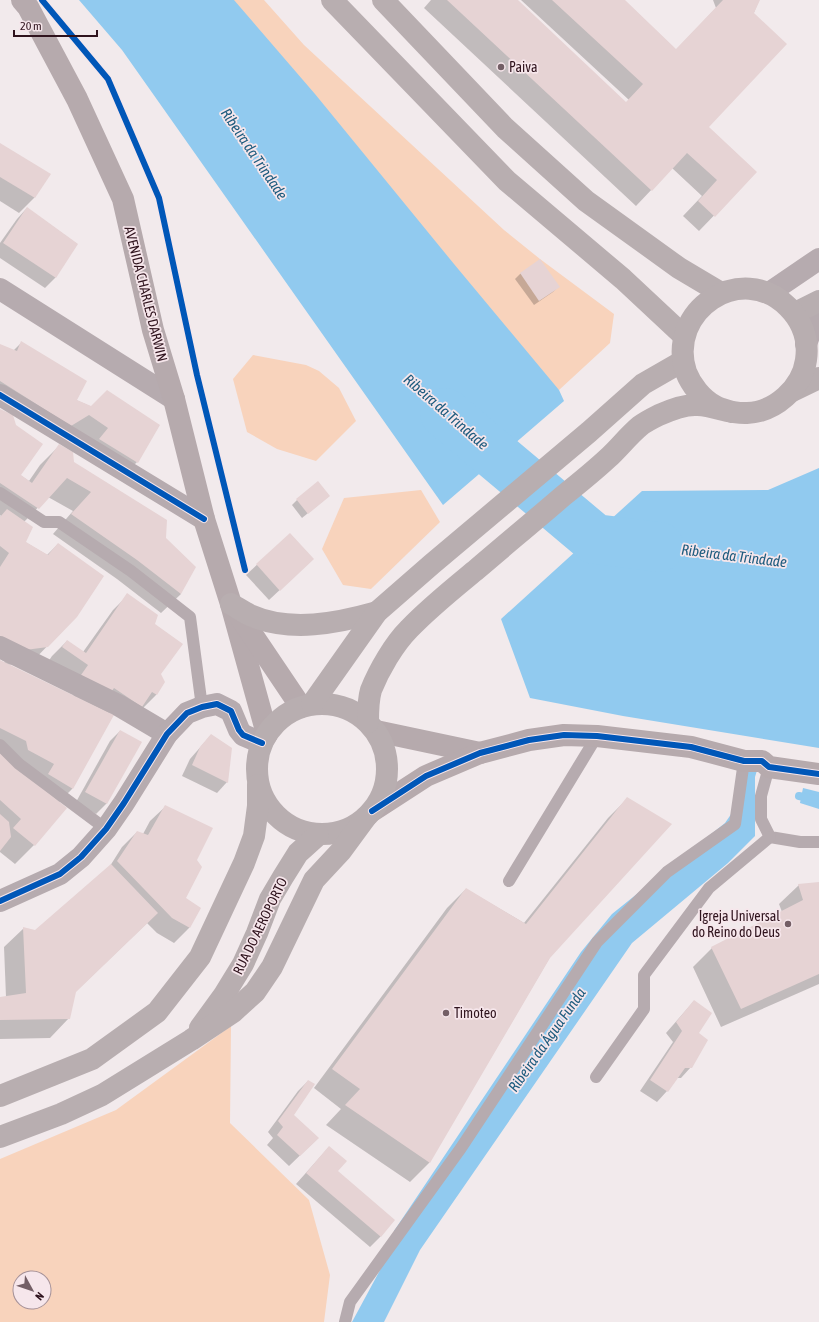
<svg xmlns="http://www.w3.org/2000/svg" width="819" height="1322" font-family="'Asap Condensed',sans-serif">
<rect width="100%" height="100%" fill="#f2eaec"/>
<g fill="#f8d3bc" fill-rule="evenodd">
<polygon points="175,0 264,0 304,45 504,230 540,259 614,314 610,343 559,390 441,302"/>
<polygon points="253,355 306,365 319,371 339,388 356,421 316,461 277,449 247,432 233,379"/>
<polygon points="421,490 440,522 371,589 343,585 322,549 344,498"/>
<path d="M231,1026l-1,97 79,77 21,75 -6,47h-324v-163l116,-49zM20,1278h24v24h-24z"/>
</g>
<g fill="#91caef">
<polygon points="79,0 234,0 315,94 454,264 559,390 564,401 443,505 122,50"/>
<polygon points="819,468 819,748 623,716 530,698 501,619 642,491 768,490"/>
<polygon points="748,752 762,754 755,777 755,836 728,863 632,943 420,1250 384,1322 352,1322 399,1235 394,1231 581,952 612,914 725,823 736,807"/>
<polygon points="803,788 819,792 819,809 800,803"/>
</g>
<g fill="#0003">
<polygon points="431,0 516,0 626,103 629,100 521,0 624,0 676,50 716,8 713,0 759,0 708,127 756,172 699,231 683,216 702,196 672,168 636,206 424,8"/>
<polygon points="0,144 49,174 34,198 19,213 0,201"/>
<polygon points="27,208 77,244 55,278 45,288 0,258 0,243 17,219"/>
<polygon points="540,261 558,287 553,292 534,305 515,279 520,274"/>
<polygon points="21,343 76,400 92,407 137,462 122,477 0,406 0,345 13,351"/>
<polygon points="0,410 20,475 29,481 40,465 59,446 73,463 165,539 181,594 161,613 117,579 53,534 73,511 48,497 24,522 25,542 47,555 58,544 76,616 32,662 7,665 73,696 74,695 48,662 52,656 67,641 83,652 113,610 128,595 154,624 160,674 164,682 156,695 141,710 99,703 112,715 72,789 58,803 34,845 15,864 0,852 0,661 4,663 5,662 0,659 0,517 1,516 0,515"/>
<polygon points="329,496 302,518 292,505 297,500"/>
<polygon points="290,534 313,559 269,600 246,575"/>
<polygon points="120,731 107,803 96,814 76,802 110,741"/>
<polygon points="211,735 227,782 217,793 182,776 190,759"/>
<polygon points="627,799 550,957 429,1163 410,1182 326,1125 341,1109 314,1088 447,908 466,889 524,923 608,818"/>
<polygon points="166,806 196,861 185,898 199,908 189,928 174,943 157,933 147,923 75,992 69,1018 50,1038 0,1039 0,998 6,997 4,947 24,928 35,931 110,866 122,847 137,832 143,834 150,821"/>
<polygon points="819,883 819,984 721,1027 693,967 712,948 782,912 779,904 799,885"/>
<polygon points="694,1001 698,1033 691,1067 681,1078 677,1078 667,1091 657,1102 640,1091 673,1042 666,1033"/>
<polygon points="308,1081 292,1115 318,1138 289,1166 267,1145 273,1138 268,1132 298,1091"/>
<polygon points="329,1147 337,1172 381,1236 370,1247 296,1184"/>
</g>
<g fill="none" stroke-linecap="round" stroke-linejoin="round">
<polyline stroke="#91caef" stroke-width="8" points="799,796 819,800"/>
<polyline stroke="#91caef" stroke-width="50" points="445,413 595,539 659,547"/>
</g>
<g fill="#e6d3d4">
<polygon points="447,0 518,0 626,102 643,84 552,0 625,0 676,49 723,0 760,0 754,13 787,44 709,127 757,172 715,217 698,201 717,180 687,153 652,191"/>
<polygon points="0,143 51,174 35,198 0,177"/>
<polygon points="27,207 78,244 56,278 3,243"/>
<polygon points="540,259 560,287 539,301 520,273"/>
<polygon points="21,341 87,381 77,400 91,406 107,390 160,425 138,463 99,439 108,428 89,415 71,426 0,381 0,344 17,351"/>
<polygon points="0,409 13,415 16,425 43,444 21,475 32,483 59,444 73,452 74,462 167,520 166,538 196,567 181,594 137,560 71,514 91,492 67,478 39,509 0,483"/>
<polygon points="318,481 330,496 308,514 296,499"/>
<polygon points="7,509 33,527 26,542 48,555 58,543 104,576 77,617 48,647 25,650 0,636 0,567 9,553 0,546 0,517"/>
<polygon points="290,533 314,559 280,591 256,564"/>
<polygon points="127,593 158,615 155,624 183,644 161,674 165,682 157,695 152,692 142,707 114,688 109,695 81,675 88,665 62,647 67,640 86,653"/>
<polygon points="0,660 114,715 73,789 48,774 54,764 28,750 26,741 0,728"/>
<polygon points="120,730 142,742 107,804 85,792"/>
<polygon points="211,734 232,748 228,783 192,765 200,747"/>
<polygon points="0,753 67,808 35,846 13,828 21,819 0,800"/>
<polygon points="627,797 672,824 550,958 430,1163 345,1105 360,1089 332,1069 466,888 526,924"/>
<polygon points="165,805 213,828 197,860 202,867 186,898 201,908 190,928 172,918 117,861 137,831 148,835"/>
<polygon points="0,814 9,822 11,837 0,851"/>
<polygon points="111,864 158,913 76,992 70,1019 0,1020 0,997 26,993 23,927 35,930"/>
<polygon points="819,882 819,974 741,1009 711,947 803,900 798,884"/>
<polygon points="694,1000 712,1013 699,1033 708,1040 692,1068 685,1068 668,1092 650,1080 682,1031 676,1022"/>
<polygon points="308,1080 315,1084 294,1115 319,1138 300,1156 277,1135 283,1127 278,1121"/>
<polygon points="329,1146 347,1161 338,1171 395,1220 381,1237 306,1173"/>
</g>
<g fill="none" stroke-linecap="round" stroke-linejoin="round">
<g stroke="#b6abaf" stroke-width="12">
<polyline points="0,493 44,522 59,522 131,571 190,617 202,707"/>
<polyline points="0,745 19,764 106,829"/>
<polyline points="769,767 761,796 761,819 770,837 800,842 819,842"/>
<polyline points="509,881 597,736"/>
<polyline points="596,1077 644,1009 644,975 709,888 770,837"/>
<polyline points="345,1322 350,1302 461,1148 597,942 667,872 735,824 744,761"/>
</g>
<g stroke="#b6abaf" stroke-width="22">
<polyline points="0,289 174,399"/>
<polyline points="769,293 819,259"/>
<polyline points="806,344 819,309"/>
<polyline points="0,395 204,519"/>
<polyline points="0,647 118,705 167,734"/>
<polyline points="0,901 60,874 81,857 106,829 124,803 167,734 187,713 202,707 217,704 231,711 239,730 243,735 262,743"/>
</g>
<g stroke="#b6aaad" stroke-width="22">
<polyline points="22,0 28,7 77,99 123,199 153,330 174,399 204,519 231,604 267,734"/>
<polyline points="241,618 301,707"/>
<polyline points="376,731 480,753"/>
<polyline points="372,811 426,776 480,753 529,740 564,735 597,736 691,747 744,761 762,761 769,767 819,774"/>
</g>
<g stroke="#b8aeb0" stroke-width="22">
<polyline points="332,0 507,181 623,279 684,336"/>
<polyline points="383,0 505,128 586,201 679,268 721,293"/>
<polyline points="795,313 819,301"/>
<polyline points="792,391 819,378"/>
<path d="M231,604c7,4 13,8 19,11 40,18 88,8 127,-3"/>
<circle cx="322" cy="769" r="65"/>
<polyline points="312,704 377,612 432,564 589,432 643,384 683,361"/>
<path d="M368,722c0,-11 0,-22 3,-32 8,-20 23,-46 38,-61 21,-22 45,-41 68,-60 28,-24 57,-48 86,-73 15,-12 30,-24 45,-38 11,-10 20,-22 32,-32 5,-4 13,-8 19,-11 11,-5 27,-11 39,-10 17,1 32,9 49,8 28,-1 55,-25 59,-53 3,-20 -4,-39 -18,-53 -47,-47 -122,4 -102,65 5,13 16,27 29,34 5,3 11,4 17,6"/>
<polyline points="200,1028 224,995 243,964 257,933 270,899 283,877 298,853 318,835"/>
<polyline points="0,1096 92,1059 157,1012 200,957 244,863 254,836 258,806 258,785"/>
<polyline points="0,1137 61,1114 102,1095 191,1040 233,1012 255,992 272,967 314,880 341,851 366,817"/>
</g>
<g stroke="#f6e6eb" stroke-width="8">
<g id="cycleway">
<polyline points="42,0 108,79 159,198 197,375 245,570"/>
<polyline points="0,395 204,519"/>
<polyline points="372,811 426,776 480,753 529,740 564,735 597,736 691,747 744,761 762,761 769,767 819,774"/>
<polyline points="0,901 60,874 81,857 106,829 124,803 167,734 187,713 202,707 217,704 231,711 239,730 243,735 262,743"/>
</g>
</g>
<use href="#cycleway" stroke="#0057b8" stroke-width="6"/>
</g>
<g fill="#735e65" stroke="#f6e6eb" stroke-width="1.5">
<circle cx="501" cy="67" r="4"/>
<circle cx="788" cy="924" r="4"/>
<circle cx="446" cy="1013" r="4"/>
</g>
<g text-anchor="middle" stroke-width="3.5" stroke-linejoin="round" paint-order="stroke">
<g font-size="14" fill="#2f131d" stroke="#f6e6eb" text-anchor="start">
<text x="509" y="72">Paiva</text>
<text x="780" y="921" text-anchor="end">Igreja Universal<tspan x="780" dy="16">do Reino do Deus</tspan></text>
<text x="454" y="1018">Timoteo</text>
</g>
<g font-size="14" fill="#2f131d" stroke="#f6e6eb">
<text transform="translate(146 294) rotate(76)" y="5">AVENIDA CHARLES DARWIN</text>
<text transform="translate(260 926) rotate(-64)" y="5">RUA DO AEROPORTO</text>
</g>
<g font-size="15" font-style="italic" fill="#1d5b7e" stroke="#f6e6eb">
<text transform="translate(254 154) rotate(56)" y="5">Ribeira da Trindade</text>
<text transform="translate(446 412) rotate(41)" y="5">Ribeira da Trindade</text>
<text transform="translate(734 556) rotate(7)" y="5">Ribeira da Trindade</text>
<text transform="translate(547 1040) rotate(-55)" y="5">Ribeira da Água Funda</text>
</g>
</g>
<g transform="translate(32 1290) rotate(130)"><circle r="19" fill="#f6e6eb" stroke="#a69299"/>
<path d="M0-3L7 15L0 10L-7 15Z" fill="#735e65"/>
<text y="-6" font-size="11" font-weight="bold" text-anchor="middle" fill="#2f131d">N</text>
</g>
<path d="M14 30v6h83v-6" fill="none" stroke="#2f131d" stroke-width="2"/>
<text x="20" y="30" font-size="12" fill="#2f131d" stroke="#f6e6eb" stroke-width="3" paint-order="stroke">20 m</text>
</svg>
